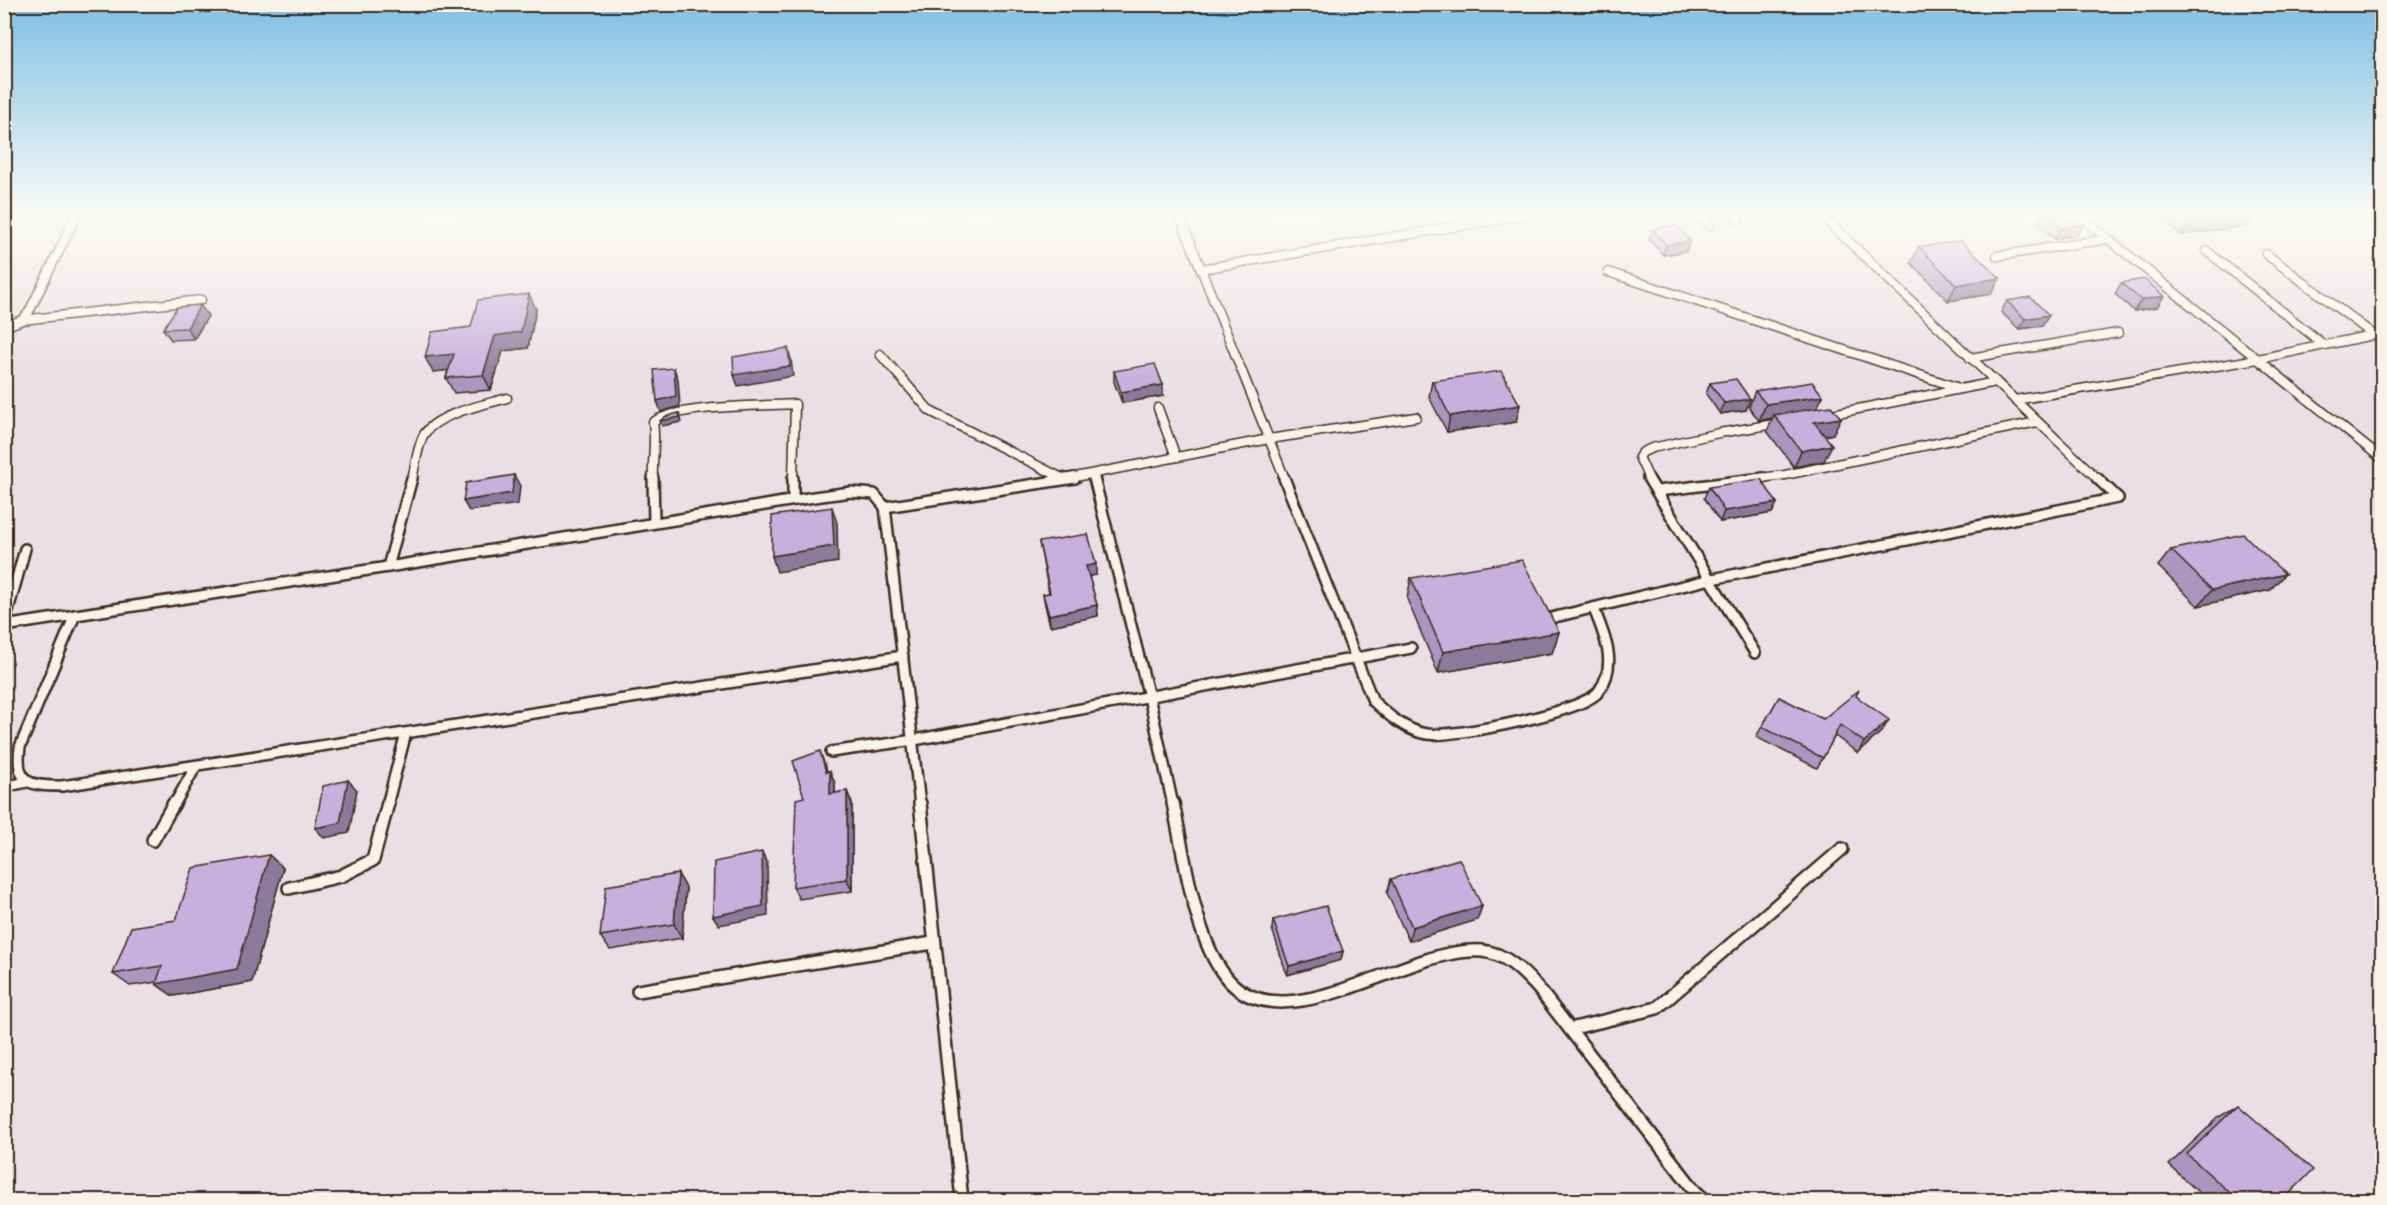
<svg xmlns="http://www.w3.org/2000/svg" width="2387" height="1205" font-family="Delius,sans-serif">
<rect width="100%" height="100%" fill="#f7f3e8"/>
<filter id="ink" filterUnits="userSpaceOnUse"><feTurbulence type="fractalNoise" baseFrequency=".0167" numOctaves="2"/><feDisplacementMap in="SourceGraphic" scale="12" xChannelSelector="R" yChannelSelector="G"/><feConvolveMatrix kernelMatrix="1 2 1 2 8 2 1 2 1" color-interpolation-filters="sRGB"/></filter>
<g filter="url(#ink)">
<rect fill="#e9dfe5" x="5" y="214" width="2377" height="986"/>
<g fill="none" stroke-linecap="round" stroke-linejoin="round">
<g stroke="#3b2a1e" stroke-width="11">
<g id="lane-far2">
<polyline points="1179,214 1285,479"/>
<polyline points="1699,214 1709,225"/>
<polyline points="1734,214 1738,219"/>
<polyline points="1820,214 2098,479"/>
<polyline points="2077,214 2382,459"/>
<polyline points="2207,251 2324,345"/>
<polyline points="2266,254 2374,335"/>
<polyline points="1997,256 2107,239"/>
<polyline points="1201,269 1531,214"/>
<polyline points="1608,272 1959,388"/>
<polyline points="22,320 201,300"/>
<polyline points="4,327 22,320 29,312 77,214"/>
<polyline points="880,354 930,411 1064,479"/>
<polyline points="1970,358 2118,333"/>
<polyline points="2015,400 2258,359 2382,333"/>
<polyline points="1158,408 1176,457"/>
<polyline points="1827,415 1996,382"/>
<polyline points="1093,475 1094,479"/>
<path d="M412,479c3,-11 6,-37 13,-46 14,-20 59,-28 82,-35"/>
<path d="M653,479c-1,-19 3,-39 0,-57 26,-17 107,-16 142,-18l-2,75"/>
<polyline points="1065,479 1269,439 1416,417"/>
<polyline points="1649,479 1639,457 1643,452 1652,448 1719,433 1781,423"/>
<polyline points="1751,479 1785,475 2037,422"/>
</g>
</g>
<g stroke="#3b2a1e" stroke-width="14">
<g id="lane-far1">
<polyline points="653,478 654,522"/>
<polyline points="1062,478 1064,479"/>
<polyline points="1094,478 1149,697 1173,805"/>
<path d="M1284,478l89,223c15,14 33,30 54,33 26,4 158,-22 172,-43 19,-27 6,-54 -5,-82"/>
<polyline points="1648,478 1755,653"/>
<polyline points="2097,478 2118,498"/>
<polyline points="1658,491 1763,478"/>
<polyline points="793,500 793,478"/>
<polyline points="885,507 1075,478"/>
<polyline points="388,567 412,478"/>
<path d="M75,615l-55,132c-5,37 9,39 42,39l841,-130"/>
<polyline points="1543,620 1707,580 2118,498"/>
<polyline points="4,625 25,549"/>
<polyline points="4,626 388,567 814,497 851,492 874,494 885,507 920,805"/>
<polyline points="831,752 914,740 1411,648"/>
<polyline points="4,787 27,782"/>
<polyline points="174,805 196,766"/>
<polyline points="387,805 406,733"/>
</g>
</g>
<g stroke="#3b2a1e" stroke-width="16">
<g id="lane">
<polyline points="920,803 962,1200"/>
<path d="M1173,803c11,51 21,133 52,173 56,73 185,-32 257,-25 24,2 41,21 56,37l157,203 10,9"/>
<polyline points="153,840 174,803"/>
<polyline points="289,888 341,876 373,860 388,803"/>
<polyline points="638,991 933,943"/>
<polyline points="1570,1029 1657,1008 1842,849"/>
</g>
</g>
<use href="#lane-far2" stroke="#f7f3e8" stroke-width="8"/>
<use href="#lane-far1" stroke="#f7f3e8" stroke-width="9"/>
<use href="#lane" stroke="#f7f3e8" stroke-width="11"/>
</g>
<g fill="#ac96bf" stroke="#3b2a1e" stroke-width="1.5">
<polygon points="2043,214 2071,214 2077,235 2055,239 2038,223"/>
<polygon points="2156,214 2254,214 2247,226 2181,235"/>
<polygon points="1653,229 1686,251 1663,255 1649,240"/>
<polygon points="1919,247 1991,294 1948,301 1911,263"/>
<polygon points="2121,283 2157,307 2134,311 2115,294"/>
<polygon points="2007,301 2049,315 2042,326 2019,329 2001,312"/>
<polygon points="200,305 208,316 194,339 171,340 163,329"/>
<polygon points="536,309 528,348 503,351 491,390 454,393 446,378 448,370 433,372 425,357 471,327"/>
<polygon points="1114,371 1163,396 1122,403 1114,382"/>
<polygon points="1432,381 1516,422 1447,432 1429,397"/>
<polygon points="1710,383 1746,410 1720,414 1706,394"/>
<polygon points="1755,391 1817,409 1833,434 1825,436 1824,461 1794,467 1767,431 1773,418 1759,421 1749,407"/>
<polygon points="1709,487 1777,503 1772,513 1720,522 1704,498"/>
<polygon points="1039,542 1096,575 1089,576 1097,605 1098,616 1050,626 1045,605 1043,594 1049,593"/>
<polygon points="2171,550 2270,590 2198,606 2158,566"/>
<polygon points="1411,578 1559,632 1552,653 1438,673 1407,599"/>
<polygon points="1856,696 1882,731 1858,753 1835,736 1817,768 1756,737 1779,697 1823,719"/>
<polygon points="825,764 827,771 830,771 835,784 835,793 847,791 852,804 852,891 799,899 793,887 804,797"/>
<polygon points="269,855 283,868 252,982 173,996 156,984 157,982 130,986 113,974 176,920"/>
<polygon points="678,874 686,888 682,938 610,950 600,936"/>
<polygon points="1391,879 1482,906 1477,920 1409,941 1387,893"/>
<polygon points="1273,920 1343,951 1341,960 1287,975 1272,929"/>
<polygon points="2238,1105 2283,1200 2207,1200 2169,1165 2219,1117"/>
</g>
<g fill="#8c7a9b" stroke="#3b2a1e" stroke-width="1.5">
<polygon points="2230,214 2254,214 2247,226 2181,235 2191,220"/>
<polygon points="2083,225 2077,235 2055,239 2061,228"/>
<polygon points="1690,241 1686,251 1663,255 1666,245"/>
<polygon points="2000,278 1991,294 1948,301 1956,285"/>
<polygon points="529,294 536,309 528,348 503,351 491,390 483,375 495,336"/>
<polygon points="2164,296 2157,307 2134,311 2141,300"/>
<polygon points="200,305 208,316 194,339 187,328"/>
<polygon points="2049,315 2042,326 2019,329 2025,319"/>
<polygon points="788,348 791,359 793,376 738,386 734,375"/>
<polygon points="454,354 462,369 433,372 425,357"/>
<polygon points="674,368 678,379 680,406 661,412 657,401"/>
<polygon points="1163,385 1163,396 1122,403 1121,392"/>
<polygon points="1823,396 1815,412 1774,415 1773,418 1759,421 1766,404"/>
<polygon points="1750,399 1746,410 1720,414 1724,403"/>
<polygon points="1520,405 1516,422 1447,432 1450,416"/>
<polygon points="679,413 682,422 662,426 660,421"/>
<polygon points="1841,418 1833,434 1807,438 1814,422"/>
<polygon points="1832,445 1824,461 1794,467 1801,451"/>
<polygon points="514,475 520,486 518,504 469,511 463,501"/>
<polygon points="1777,503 1772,513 1720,522 1724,511"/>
<polygon points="832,507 837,523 838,562 777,572 772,556"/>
<polygon points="1096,564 1096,575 1087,577 1086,566"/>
<polygon points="2285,574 2270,590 2198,606 2212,590"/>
<polygon points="1097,605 1098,616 1050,626 1049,615"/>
<polygon points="1559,632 1552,653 1438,673 1443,652"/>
<polygon points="1889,720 1882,731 1858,753 1864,742"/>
<polygon points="820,751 830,780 830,771 835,784 835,807 830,794 826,772"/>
<polygon points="348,780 357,790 349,833 324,838 315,828"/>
<polygon points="847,791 852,804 852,891 847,879"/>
<polygon points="762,852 767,862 768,916 719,925 713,916"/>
<polygon points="269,855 283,868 252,982 173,996 156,984"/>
<polygon points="678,874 686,888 682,938 674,924"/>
<polygon points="1482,906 1477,920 1409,941 1412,927"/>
<polygon points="1343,951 1341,960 1287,975 1289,966"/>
</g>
<g fill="#c8afde" stroke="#3b2a1e" stroke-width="1.5">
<polygon points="2046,214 2071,214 2083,225 2061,228"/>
<polygon points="2184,214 2230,214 2191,220"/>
<polygon points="1676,225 1690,241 1666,245 1653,229"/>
<polygon points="1961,241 2000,278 1956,285 1919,247"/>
<polygon points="2144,279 2164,296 2141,300 2121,283"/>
<polygon points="529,294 521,332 495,336 483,375 446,378 454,354 425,357 432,332 471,327 478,300"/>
<polygon points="2030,297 2049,315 2025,319 2007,301"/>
<polygon points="200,305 187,328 163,329 177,307"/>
<polygon points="788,348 790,366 734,375 733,357"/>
<polygon points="1155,364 1163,385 1121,392 1114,371"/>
<polygon points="674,368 676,396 657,401 654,370"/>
<polygon points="1501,371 1520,405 1450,416 1432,381"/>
<polygon points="1736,379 1750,399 1724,403 1710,383"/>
<polygon points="1812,382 1823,396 1766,404 1755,391"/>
<polygon points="1831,406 1841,418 1814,422 1832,445 1801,451 1774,415"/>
<polygon points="679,413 680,417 660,421 665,417"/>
<polygon points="514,475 512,493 463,501 466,483"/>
<polygon points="1761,479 1777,503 1724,511 1709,487"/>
<polygon points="832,507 834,546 772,556 772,516"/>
<polygon points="1088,534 1096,564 1086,566 1097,605 1049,615 1043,594 1050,593 1039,542"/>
<polygon points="2243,534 2285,574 2212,590 2171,550"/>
<polygon points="1522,560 1559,632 1443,652 1411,578"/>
<polygon points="1859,690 1856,696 1889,720 1864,742 1840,725 1823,758 1762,727 1779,697 1823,719"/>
<polygon points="820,751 826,772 830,771 830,794 847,791 847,879 793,887 796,799 804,797 793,761"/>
<polygon points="348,780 340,823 315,828 323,786"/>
<polygon points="762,852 763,906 713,916 714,862"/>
<polygon points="269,855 237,969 156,984 162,966 113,974 131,927 176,920 193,868"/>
<polygon points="1459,859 1482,906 1412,927 1391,879"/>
<polygon points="678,874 674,924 600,936 606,886"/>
<polygon points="1326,906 1343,951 1289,966 1273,920"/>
<polygon points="2238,1105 2313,1170 2283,1200 2238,1200 2187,1154"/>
</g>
</g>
<linearGradient id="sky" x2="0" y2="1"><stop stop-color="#7fc0e5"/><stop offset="0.56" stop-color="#fbfaf5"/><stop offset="1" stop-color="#fbfaf5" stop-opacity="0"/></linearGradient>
<rect width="2387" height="383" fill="url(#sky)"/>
<rect width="2387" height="1205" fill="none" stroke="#f7f3e8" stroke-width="24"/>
<rect x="12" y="12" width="2363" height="1181" fill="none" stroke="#3b2a1e" stroke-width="2" filter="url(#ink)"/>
</svg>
